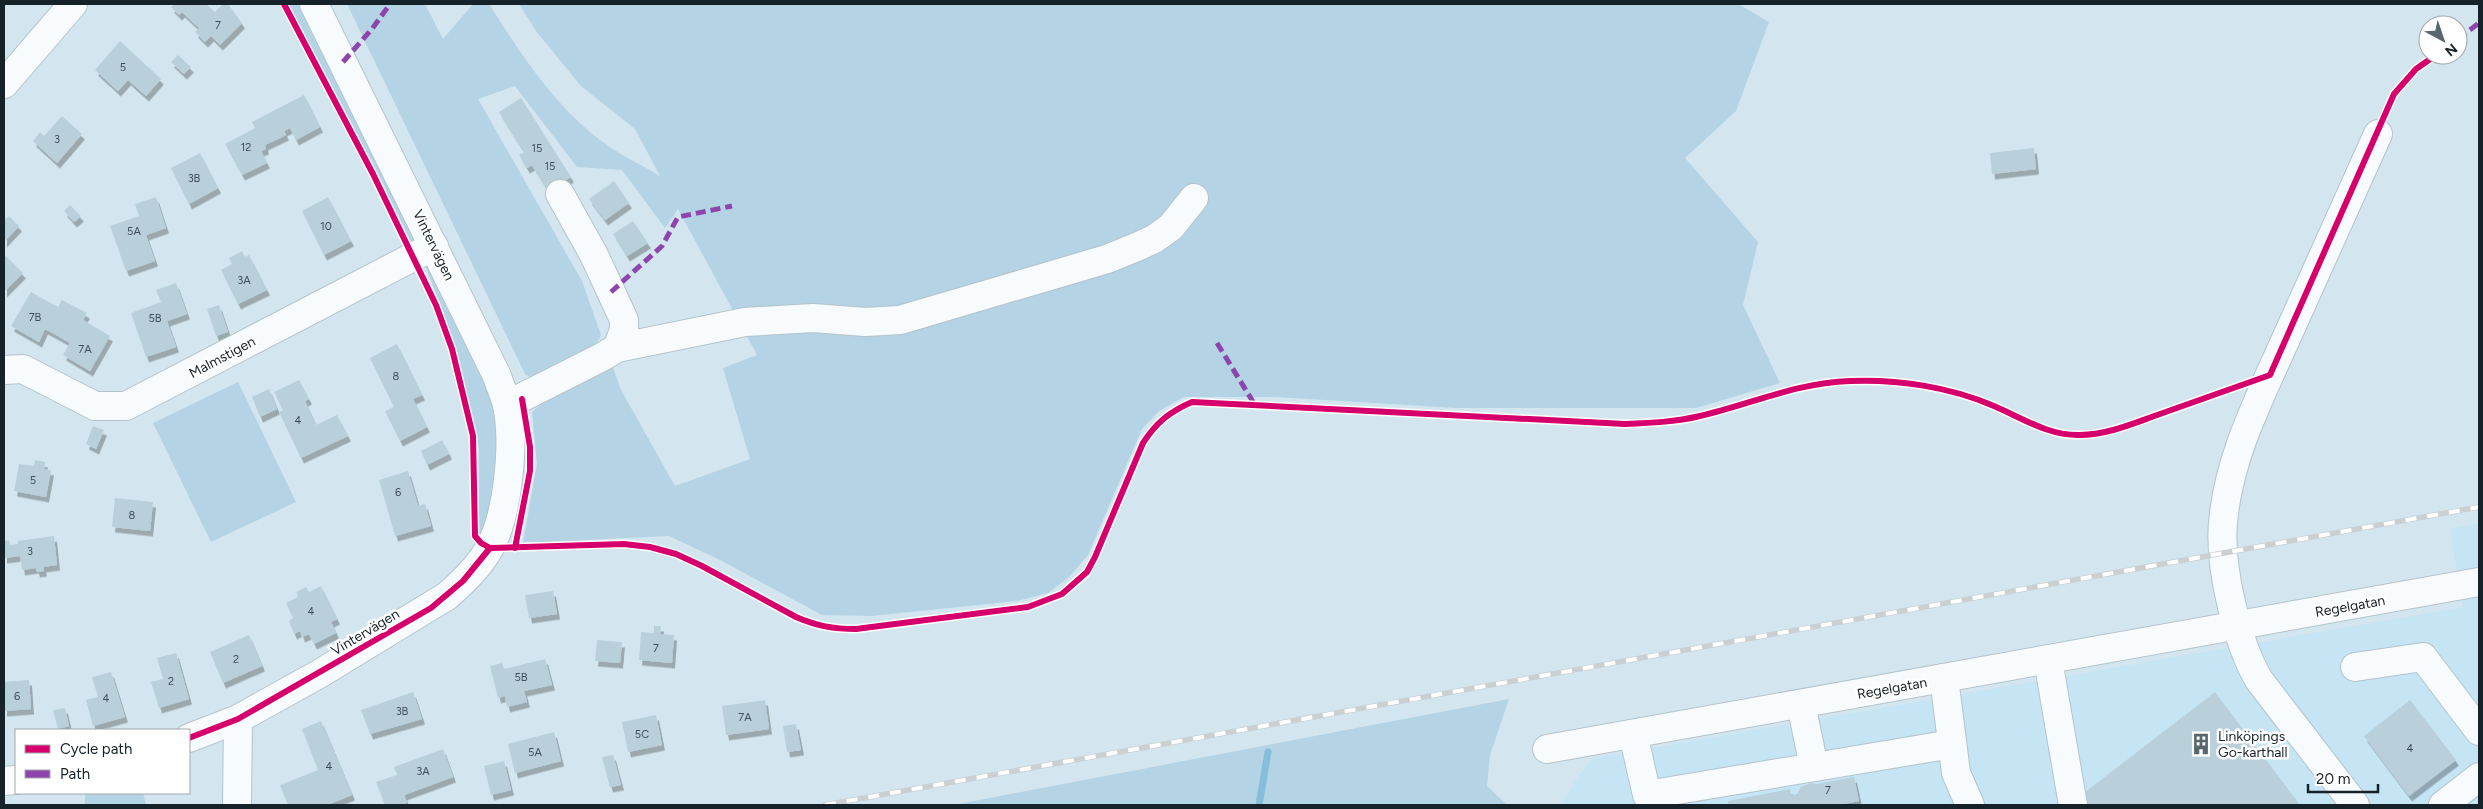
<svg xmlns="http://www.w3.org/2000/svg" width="2483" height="809" font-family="Figtree,sans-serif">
<defs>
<filter id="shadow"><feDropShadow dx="3" dy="5.5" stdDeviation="0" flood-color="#0004"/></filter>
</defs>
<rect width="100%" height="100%" fill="#d3e6ef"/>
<polygon fill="#c5e4f4" points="2479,523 2479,805 1565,805 1564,800 1579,775 1594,758 2463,607 2450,529"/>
<g fill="#b4d3e5">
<polygon points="288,4 302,4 424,243 414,250 372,162"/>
<path d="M347,4h78l18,35 30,-35h16c31,49 64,100 111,136 18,14 40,24 60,36l-25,-47 -54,-43 -45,-55 -17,-27h1219l31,18 -33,89 -51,47 73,84 -15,63 37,78 -84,25h-240l-180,-11h-92l-25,14 -17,18 -54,126 -19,22 -21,16 -31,8 -146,15 -49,-1 -102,-55 -51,-24 -146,7 14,-79 -5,-52 22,-19 58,-28 9,25 54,96 75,-27 -27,-91 34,-13 -79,-146 -13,19 -43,-58 -45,-3 -62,-81 -37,13 104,182 19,54 -8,17 -56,29 -12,-7z"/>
<polygon points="434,258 498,415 501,457 484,536 478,534 479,449 450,331 425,265"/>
<polygon points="238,382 296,502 211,542 153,423"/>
<polygon points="1509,699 1490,755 1487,786 1507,805 953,805"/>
<polygon points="85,793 143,793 146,805 85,805"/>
</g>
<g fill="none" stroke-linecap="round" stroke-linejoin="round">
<polyline stroke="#85bedb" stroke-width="7" points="1259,805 1268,752"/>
</g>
<g fill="#b9d0db" filter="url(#shadow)">
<polygon points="175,4 206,4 215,12 223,4 228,4 242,23 220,45 211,36 205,42 195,32 199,28 182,12 179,15 171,7"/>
<polygon points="120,41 161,79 146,96 128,80 118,91 95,70"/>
<polygon points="178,55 191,67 184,74 171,62"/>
<polygon points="304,95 320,127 296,140 290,128 284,131 286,135 265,145 266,149 261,151 267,163 242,175 225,144 255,128 252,122"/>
<polygon points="521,98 571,177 548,191 532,165 527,168 519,155 524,152 499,112"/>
<polygon points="62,116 82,134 57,163 33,141 40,132 44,136"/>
<polygon points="2034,148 2036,169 1992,174 1990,153"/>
<polygon points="200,153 218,188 189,204 171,168"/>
<polygon points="614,181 629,203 605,220 589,199"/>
<polygon points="156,197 166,228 146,235 155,261 126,271 110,226 139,216 135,204"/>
<polygon points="328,197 351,241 324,255 302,211"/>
<polygon points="70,205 81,216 74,222 64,211"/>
<polygon points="9,216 19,226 4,242 4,220"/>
<polygon points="633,221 648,243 627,256 613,234"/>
<polygon points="242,251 245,257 249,255 267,290 238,304 221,270 232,264 229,258"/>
<polygon points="6,256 23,273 4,292 4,258"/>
<polygon points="176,283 187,314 167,321 176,347 146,357 131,313 161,302 156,290"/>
<polygon points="31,292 58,307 62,300 87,313 83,320 110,336 90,371 63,355 70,343 58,336 45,329 39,342 11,326"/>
<polygon points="219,305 228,332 216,336 207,309"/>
<polygon points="397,344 422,395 413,399 427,427 400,441 385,411 394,407 370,358"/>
<polygon points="299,380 309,399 305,401 316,425 337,415 348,436 301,458 279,412 283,410 274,392"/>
<polygon points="269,389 277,409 260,417 252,397"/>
<polygon points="93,426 104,430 96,449 86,444"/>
<polygon points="442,440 449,454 427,465 421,451"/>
<polygon points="35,460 45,462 44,469 51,470 46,497 14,491 19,464 34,466"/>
<polygon points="408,471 418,506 425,504 431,526 395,536 379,480"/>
<polygon points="115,498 153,502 150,531 112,527"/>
<polygon points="54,536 57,565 43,567 44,571 37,572 36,568 22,570 20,556 4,558 4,541 9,540 10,545 18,544 18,541"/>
<polygon points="321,586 337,619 331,622 336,633 314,644 309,634 302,637 300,631 294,634 289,621 293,618 286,603 298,597 296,592 306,587 309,592"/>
<polygon points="553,591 557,614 529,618 525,595"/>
<polygon points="654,626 661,626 660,634 674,635 672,663 639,660 641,632 654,633"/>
<polygon points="249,635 262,666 223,683 210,652"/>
<polygon points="597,640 622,642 620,663 595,661"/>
<polygon points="176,653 189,699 159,708 151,682 163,679 157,658"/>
<polygon points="545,659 552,685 524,691 527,702 507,707 505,696 498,698 490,666 502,663 504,669"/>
<polygon points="111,672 125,717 93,726 86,700 98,697 92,677"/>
<polygon points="29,680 31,709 4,711 4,682"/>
<polygon points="413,692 422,719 370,734 361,710"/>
<polygon points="2215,692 2300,805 2087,805 2080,796"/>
<polygon points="765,700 769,729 726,735 722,706"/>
<polygon points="2410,700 2456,760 2409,796 2364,736"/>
<polygon points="65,708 69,726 58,729 53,710"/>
<polygon points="656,715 662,745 628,752 622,722"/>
<polygon points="321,721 352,795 327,805 288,805 280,785 318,770 302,729"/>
<polygon points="796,724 801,750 787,752 783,726"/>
<polygon points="554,732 561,761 515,773 508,744"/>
<polygon points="443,749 453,777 404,795 407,803 385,805 376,782 397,775 394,767"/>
<polygon points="613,755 621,785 610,787 602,757"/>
<polygon points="504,761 511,790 491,795 484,766"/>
<polygon points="1854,777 1859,801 1839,805 1729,805 1728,801 1790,789 1791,796 1797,794 1801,787 1810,783 1817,784"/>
</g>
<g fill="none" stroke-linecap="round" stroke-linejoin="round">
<g stroke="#b4c3cb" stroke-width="30">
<g id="minor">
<polyline points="4,84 73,4"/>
<polyline points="560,194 594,255 624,320 624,330 617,348"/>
<polyline points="4,370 23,369 95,406 126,406 434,246"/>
<polyline points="507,405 602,357 617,348 745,322 813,318 865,322 900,320 1107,259 1139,246 1154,239 1171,227 1194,198"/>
<polyline points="2048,660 2073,805"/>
<polyline points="2355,667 2423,657 2479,731"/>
<polyline points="1944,678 1956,773 1970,805"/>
<polyline points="1801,704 1814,767"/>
<polyline points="1633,734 1647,795 1952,744"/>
<path d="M189,738l49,-19 81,-45 128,-78c16,-14 33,-30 43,-49 18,-33 25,-104 17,-142 -2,-9 -7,-19 -10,-29l-183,-372"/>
<polyline points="1547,749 2479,582"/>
<polyline points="4,781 16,780"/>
<polyline points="237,805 238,719"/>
<path d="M2355,805l-96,-125c-22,-37 -40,-114 -36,-157 5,-64 36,-124 62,-182 31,-69 62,-138 93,-207"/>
<polyline points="2443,805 2479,777"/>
</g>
</g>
<use href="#minor" stroke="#f8fbfd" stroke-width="28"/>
<g stroke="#cad0d2" stroke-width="5.5">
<polyline id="rail" points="825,805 2479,507"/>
</g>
<use href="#rail" stroke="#fff" stroke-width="4" stroke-dasharray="11" stroke-linecap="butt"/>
<g stroke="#8e44ad" stroke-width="5" stroke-dasharray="10 5" stroke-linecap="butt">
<polyline points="2458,39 2479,23"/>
<polyline points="343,62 372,29 390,4"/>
<polyline points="611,292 662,246 678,217 732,206"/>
<polyline points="1217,343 1255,405"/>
</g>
<g stroke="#fff" stroke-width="9">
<g id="cycleway">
<path d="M284,4l89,170 63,131 16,44 21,87 2,100 6,7 9,5 134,-4 26,3 26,7 26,12 94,51c21,9 37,12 60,12l172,-22 34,-13 25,-22 8,-15 48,-114c13,-20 26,-31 49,-41l433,22c25,-1 50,-2 75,-8 52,-12 95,-33 150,-35 48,-2 100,6 144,25 28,12 55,30 86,29 27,0 54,-12 80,-21 36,-13 73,-26 110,-39l124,-281 22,-25 20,-14"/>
<polyline points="515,548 530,471 530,447 522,399"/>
<polyline points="189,738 238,719 431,608 463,581 490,548"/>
</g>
</g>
<use href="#cycleway" stroke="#d6006c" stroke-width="6"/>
</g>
<defs>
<g id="building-bare" transform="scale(1.725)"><path d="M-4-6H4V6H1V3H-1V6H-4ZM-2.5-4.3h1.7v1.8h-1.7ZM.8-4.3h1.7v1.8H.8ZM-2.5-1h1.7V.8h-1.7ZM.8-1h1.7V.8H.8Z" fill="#58676e" stroke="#fff" stroke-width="2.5" paint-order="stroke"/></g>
</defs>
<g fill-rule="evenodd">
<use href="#building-bare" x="2201" y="744"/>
</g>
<g text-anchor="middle" stroke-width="5" stroke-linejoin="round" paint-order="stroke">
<g font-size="11" fill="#3f4e56">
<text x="218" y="29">7</text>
<text x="123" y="71">5</text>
<text x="57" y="143">3</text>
<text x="246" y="151">12</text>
<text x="537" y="152">15</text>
<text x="550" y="170">15</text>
<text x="194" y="182">3B</text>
<text x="326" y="230">10</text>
<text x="134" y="235">5A</text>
<text x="244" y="284">3A</text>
<text x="35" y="321">7B</text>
<text x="155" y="322">5B</text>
<text x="85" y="353">7A</text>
<text x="396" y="380">8</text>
<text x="298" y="424">4</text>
<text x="33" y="484">5</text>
<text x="398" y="496">6</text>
<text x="132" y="519">8</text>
<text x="30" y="555">3</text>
<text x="311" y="615">4</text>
<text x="656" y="652">7</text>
<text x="236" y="663">2</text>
<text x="521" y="681">5B</text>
<text x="171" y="685">2</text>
<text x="17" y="700">6</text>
<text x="106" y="702">4</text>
<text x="402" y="715">3B</text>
<text x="745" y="721">7A</text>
<text x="642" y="738">5C</text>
<text x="2410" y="752">4</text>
<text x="535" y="756">5A</text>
<text x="329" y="770">4</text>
<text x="423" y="775">3A</text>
<text x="1828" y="794">7</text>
</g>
<g font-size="14" fill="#162229" stroke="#fff">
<text transform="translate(434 245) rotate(64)" y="5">Vintervägen</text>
<text transform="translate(222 357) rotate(-28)" y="5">Malmstigen</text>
<text transform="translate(2350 606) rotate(-10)" y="5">Regelgatan</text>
<text transform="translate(365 632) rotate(-31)" y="5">Vintervägen</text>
<text transform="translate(1892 688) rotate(-10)" y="5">Regelgatan</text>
</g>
<g font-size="14" fill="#162229" stroke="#fff" text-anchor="start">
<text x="2218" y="741">Linköpings<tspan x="2218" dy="16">Go-karthall</tspan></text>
</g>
</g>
<rect width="2483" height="809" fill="none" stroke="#162229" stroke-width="10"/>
<rect x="15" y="729" width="175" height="65" fill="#ffffff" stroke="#a2a7a9"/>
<rect x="25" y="745" width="25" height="8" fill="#d6006c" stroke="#a2a7a9"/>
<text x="60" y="754" font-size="15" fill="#162229">Cycle path</text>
<rect x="25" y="770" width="25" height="8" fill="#8e44ad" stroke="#a2a7a9"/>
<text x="60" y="779" font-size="15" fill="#162229">Path</text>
<g transform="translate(2443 40) rotate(140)"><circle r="24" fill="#ffffff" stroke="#a2a7a9"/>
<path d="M0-4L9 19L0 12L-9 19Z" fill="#58676e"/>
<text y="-8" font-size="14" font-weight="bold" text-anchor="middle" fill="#162229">N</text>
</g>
<path d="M2308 784v8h70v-8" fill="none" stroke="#162229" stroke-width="2.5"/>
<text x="2316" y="784" font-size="15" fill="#162229" stroke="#ffffff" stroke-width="4" paint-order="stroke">20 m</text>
</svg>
